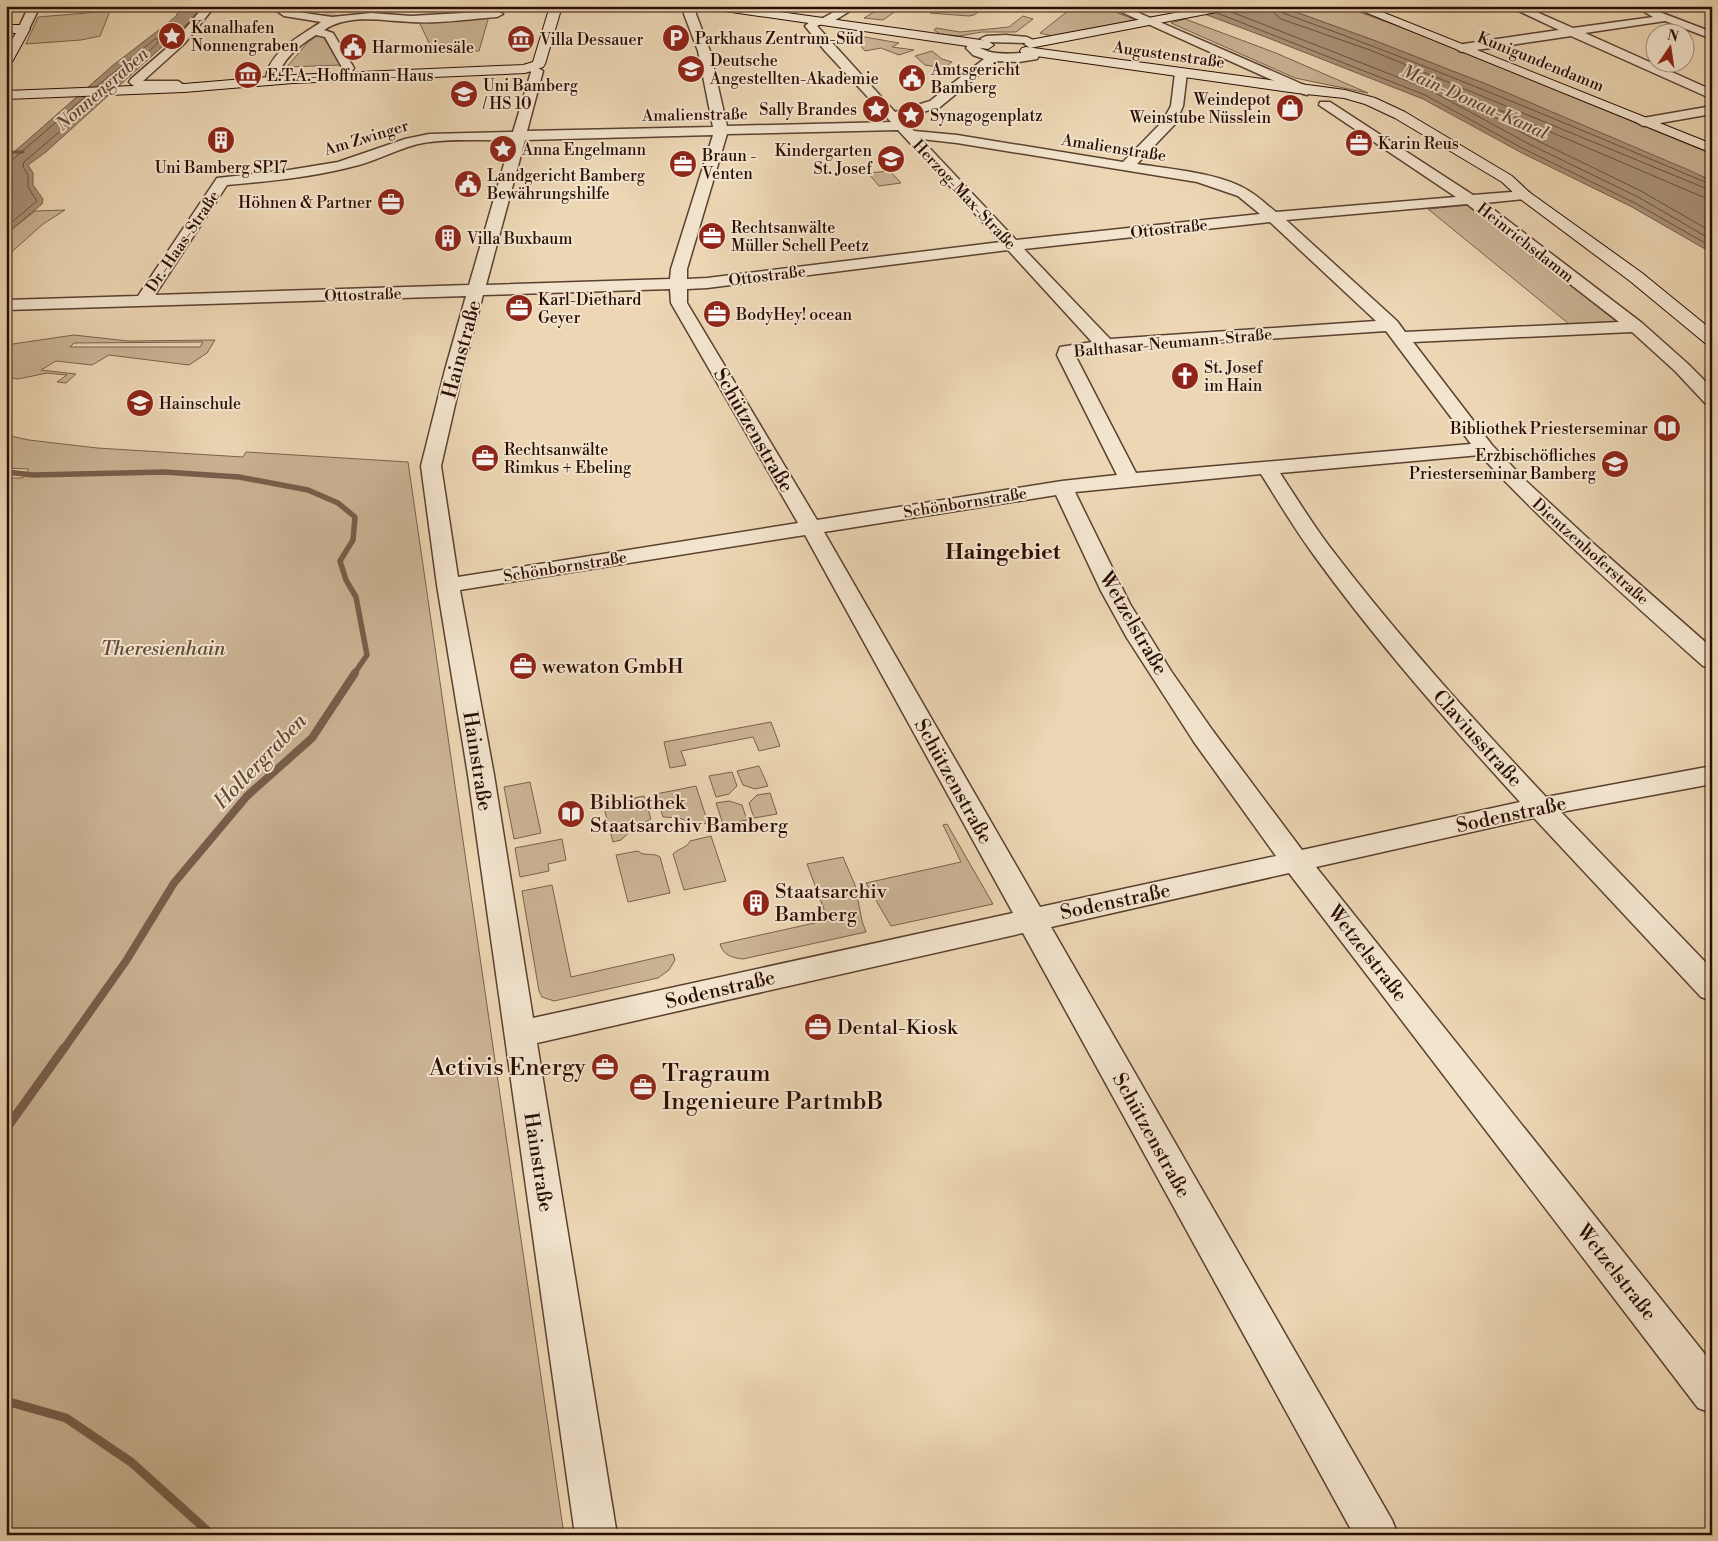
<svg xmlns="http://www.w3.org/2000/svg" width="1718" height="1541" font-family="'Libre Bodoni',serif">
<rect width="100%" height="100%" fill="#ecd6b3"/>
<filter id="stains"><feTurbulence type="fractalNoise" baseFrequency=".004" numOctaves="4"/><feColorMatrix values="0 0 0 0 .2 0 0 0 0 .09 0 0 0 0 .02 0 0 0 .5 -.17"/></filter>
<radialGradient id="worn" r=".72"><stop offset=".6" stop-color="#630" stop-opacity="0"/><stop offset="1" stop-color="#630" stop-opacity=".3"/></radialGradient>
<g fill="#cbb495" stroke="#7a614c" fill-rule="evenodd">
<polygon points="884,6 903,6 883,20 864,18"/>
<polygon points="940,6 984,8 974,15 969,16 930,13"/>
<polygon points="1074,6 1101,6 1135,20 1052,36 1040,33"/>
<polygon points="1279,6 1343,6 1411,31 1712,154 1712,181 1491,86 1373,40"/>
<polygon points="110,11 100,36 81,40 26,44 38,17"/>
<polygon points="489,16 479,51 433,51 418,20"/>
<polygon points="1023,16 1033,19 1016,32 982,32 959,36 940,34 934,30 936,28 960,32 1009,27"/>
<polygon points="1185,19 1276,53 1368,93 1295,78 1171,23"/>
<path d="M842,33l57,10 -7,4 22,3 -15,5 -18,-7 -16,3c-6,-6 -6,-13 -18,-12z"/>
<polygon points="318,35 323,36 340,65 287,67 307,43"/>
<polygon points="932,51 942,59 952,62 944,68 925,65 915,56"/>
<polygon points="890,171 901,183 879,186 868,173"/>
<polygon points="1469,205 1596,305 1617,322 1569,324 1428,209"/>
<polygon points="65,210 43,224 6,257 6,234 35,211"/>
<path d="M74,335l54,6 87,-1 -8,13 -18,12 -80,-10 -17,10 -36,-4 -15,9 35,4 -10,9 -9,-1 10,-7 -20,-2 -29,6 -12,-2v-32zM203,342l-3,5h-130l4,-4z"/>
<polygon points="6,435 29,440 97,448 243,457 246,452 408,462 564,1535 6,1535 6,478 23,478 29,469 6,468"/>
<polygon points="771,722 780,746 759,751 753,737 681,751 686,765 670,768 664,742"/>
<polygon points="759,766 768,786 755,789 743,785 737,771"/>
<polygon points="732,772 737,786 729,794 716,797 709,776"/>
<polygon points="530,782 541,833 514,839 504,787"/>
<polygon points="696,786 708,823 699,825 679,818 663,817 656,794"/>
<polygon points="770,793 777,814 754,818 749,803 757,795"/>
<polygon points="644,796 651,819 636,826 621,840 613,842 603,804"/>
<polygon points="729,801 742,805 747,820 723,824 716,803"/>
<polygon points="947,824 993,904 891,926 866,883 961,862 943,825"/>
<path d="M711,836l15,45 -42,9 -11,-36c6,-6 14,-6 17,-13z"/>
<polygon points="562,839 566,860 548,864 549,871 520,877 515,848"/>
<path d="M638,851c6,6 15,1 22,6l10,36 -42,9 -12,-47z"/>
<path d="M843,857l12,28 7,36 4,11 -123,27c-11,-1 -20,-4 -23,-15l108,-24 -21,-56z"/>
<polygon points="552,885 571,977 673,954 675,960 669,970 658,978 554,1001 542,997 539,991 522,891"/>
</g>
<g fill="#aa9278" stroke="#775d4a">
<polygon points="181,6 201,6 197,15 46,152 28,165 33,173 33,185 43,199 42,204 6,234 6,203 13,191 10,184 13,177 6,174 6,159 112,66 169,22 176,16"/>
<polygon points="1183,6 1279,6 1373,40 1491,86 1691,171 1712,181 1712,253 1632,207 1522,153 1423,99 1263,36"/>
</g>
<g fill="none" stroke-linecap="round" stroke-linejoin="round">
<g stroke="#6a503e" stroke-width="1">
<polyline points="1273,6 1275,14 1281,19 1370,50 1712,191"/>
<path d="M1280,6l3,7c145,52 287,112 429,172"/>
<polyline points="1229,11 1428,89 1527,143 1638,197 1712,240"/>
<polyline points="1217,13 1425,95 1524,149 1635,203 1712,247"/>
<polyline points="97,86 155,39 158,39 158,43 110,86"/>
<polyline points="6,162 11,161 85,97"/>
<polyline points="1712,199 1703,197 1471,98 1468,100 1469,103 1530,137 1641,191 1712,232"/>
<polyline points="6,227 37,201 28,187 28,175 23,167 24,162 100,97"/>
</g>
<polyline stroke="#775d4a" stroke-width="3" points="7,152 23,152"/>
<polyline stroke="#775d4a" stroke-width="5.5" points="6,472 33,475 164,472 239,477 308,490 338,503 355,517 353,540 340,561 346,580 356,597 367,655 354,674"/>
<polyline stroke="#775d4a" stroke-width="8" points="63,1050 126,961 174,883 247,796 312,738 355,673"/>
<g stroke="#775d4a" stroke-width="9">
<polyline points="6,1129 64,1048"/>
<polyline points="6,1401 66,1418 131,1462 212,1535"/>
</g>
<polyline stroke="#cfb899" stroke-width="12" stroke-dasharray="12 6" stroke-linecap="butt" points="327,17 333,11"/>
<g stroke="#5a4030" stroke-width="3">
<g id="street">
<polygon points="29,6 40,6 28,31 20,31 18,29"/>
<path d="M204,6h11l-31,38 -41,37h35l6,4 -2,3c-14,3 -42,6 -53,-6l2,-3 45,-39z"/>
<path d="M270,6h13l8,5 41,6 39,-4 40,3 86,-5 6,3 -6,3c-28,2 -58,7 -86,5 -28,-1 -62,-9 -87,8l9,3 21,35 -2,3h-8l-19,-34 -9,-2c-15,9 -37,26 -38,45l-6,4 -6,-4c1,-28 35,-44 55,-58l-37,-6z"/>
<path d="M686,6h14l-5,4 1,4 14,37 17,75 164,-4 -66,-71 -20,-25 8,-7h8l24,-13h13l-29,18h-8l-4,2 78,86 35,-11 54,-42 -11,-4 -7,-7 2,-3h8c20,17 54,2 63,11l-2,3 -18,3 -23,-1 -56,46 -38,11 12,13 43,4 166,27 39,-40 9,-16 4,-33 6,-4 6,4 -4,33 -8,18 -38,40c32,5 85,9 112,27 10,6 18,14 27,21l180,-15 -137,-92 1,-3h10l143,93 51,-4 5,1 2,3 -2,3 -5,1 -39,4 157,120 45,40 25,25v17l-7,-2 -30,-32 -43,-39 -219,10 79,103 34,36 68,63 118,104v20l-9,-2c-76,-68 -153,-136 -223,-211l-200,18c16,24 31,49 49,73 67,88 141,170 217,251l166,-31v18l-151,28 151,157v32l-11,-4 -167,-179 -218,49 396,496v50l-14,-5 -409,-535 -238,54 341,593 6,15h-44l-331,-602 -486,110 80,492h-42l-107,-760 -31,-190 -16,-119 24,-96 21,-74 -460,14v-10l132,-4 79,-118 72,-8 49,-8 67,-23 24,-5 84,-2 18,-60 -5,-4 6,-4 11,7 -16,60 186,-4 -15,-76 -14,-37 -1,-5zM898,130l103,112 -294,36 -20,1v-10l40,-135zM713,135l-42,134 -1,10 -184,6 39,-145zM921,139l36,4 240,39 41,14 22,18 -244,26zM511,140l-42,145 -314,10 72,-110c44,-4 88,-8 132,-20 22,-6 42,-18 64,-22 29,-5 59,-2 88,-3zM1467,204l152,118 -214,10 -8,-11 -111,-101zM1270,222l106,99 -266,18 -86,-90zM1008,250l84,92 -32,5 -3,8 60,120 -55,6 -245,39 -130,-217v-14l20,-1zM670,289l1,14 127,220 -340,54 -17,-111 22,-96 20,-75zM1386,331l85,113 -335,29 -61,-118 30,-5zM1261,474c17,27 33,54 52,80 63,87 135,169 207,248l-218,48 -89,-119 -42,-60 -41,-67 -55,-112zM1056,495l45,96 26,47 67,104 82,114 -236,51 -216,-375zM805,535l208,378 -480,105 -39,-243 -34,-185z"/>
<polygon points="1108,6 1123,6 1311,88 1313,91 1307,95 1303,94"/>
<polygon points="1508,6 1523,6 1573,28 1653,17 1643,11 1649,8 1712,32 1712,39 1665,21 1585,33 1712,90 1712,99 1571,36 1463,52 1459,51 1457,48 1463,44 1559,30"/>
<polygon points="1006,35 1027,37 1033,40 1027,43 986,42 980,39 986,36"/>
<polygon points="1712,106 1712,114 1643,126 1636,122 1643,118"/>
</g>
</g>
<g stroke="#2a0e04" stroke-width="2">
<g id="secondary">
<polygon points="550,6 562,6 545,64 543,67 525,73 293,83 184,92 6,99 6,91 184,84 293,75 523,65 533,62"/>
<polygon points="705,6 737,6 988,41 994,45 988,49 711,9"/>
<polygon points="1212,6 1238,6 1232,9 1030,48 1024,44 1030,40"/>
<polygon points="1350,6 1367,6 1712,144 1712,153"/>
<polygon points="6,25 24,25 30,29 12,62 6,66 6,50 16,33 6,33"/>
<polygon points="1026,47 1345,90 1375,98 1405,112 1512,176 1529,192 1642,273 1712,330 1712,344 1705,343 1630,281 1519,198 1502,182 1395,118 1365,104 1344,98 1297,93 1022,54 1020,51 1022,48"/>
</g>
</g>
<use href="#street" fill="#f3e4ce" fill-rule="evenodd"/>
<use href="#secondary" fill="#f3e4ce" fill-rule="evenodd"/>
</g>
<defs>
<g id="sight-disc" transform="scale(1.4375)"><circle r="9.5" fill="#8f2418" stroke="#f3e4ce"/><path d="M0-6L1.8-2.2L6-1.7L2.9 1.2L3.7 5.4L0 3.3L-3.7 5.4L-2.9 1.2L-6-1.7L-1.8-2.2Z" fill="#fff"/></g>
<g id="parking-disc" transform="scale(1.4375)"><circle r="9.5" fill="#8f2418" stroke="#f3e4ce"/><path d="M-3.5-5.5H1a3.5 3.5 0 0 1 0 7H-1V5.5H-3.5ZM-1-3.4V-.6H.8a1.4 1.4 0 0 0 0-2.8Z" fill="#fff"/></g>
<g id="museum-disc" transform="scale(1.4375)"><circle r="9.5" fill="#8f2418" stroke="#f3e4ce"/><path d="M0-6L6-3V-2H-6V-3ZM-5-1h2V3h-2ZM-1-1h2V3h-2ZM3-1h2V3H3ZM-6 4H6V6H-6Z" fill="#fff"/></g>
<g id="civic-disc" transform="scale(1.4375)"><circle r="9.5" fill="#8f2418" stroke="#f3e4ce"/><path d="M-.6-6.5H3V-4.5H.6V-3L4-1V1h2V6H-6V1h2V-1L-.6-3ZM-1.2 2.5V6h2.4V2.5Z" fill="#fff"/></g>
<g id="university-disc" transform="scale(1.4375)"><circle r="9.5" fill="#8f2418" stroke="#f3e4ce"/><path d="M0-5L7-2L0 1L-7-2ZM-4 1L0 2.5L4 1V4Q0 6-4 4Z" fill="#fff"/></g>
<g id="shop-disc" transform="scale(1.4375)"><circle r="9.5" fill="#8f2418" stroke="#f3e4ce"/><path d="M-5-2.5h2.3a2.7 3.5 0 0 1 5.4 0H5L5.5 6h-11ZM-1.5-2.5h3a1.5 2.3 0 0 0-3 0Z" fill="#fff"/></g>
<g id="building-disc" transform="scale(1.4375)"><circle r="9.5" fill="#8f2418" stroke="#f3e4ce"/><path d="M-4-6H4V6H1V3H-1V6H-4ZM-2.5-4.3h1.7v1.8h-1.7ZM.8-4.3h1.7v1.8H.8ZM-2.5-1h1.7V.8h-1.7ZM.8-1h1.7V.8H.8Z" fill="#fff"/></g>
<g id="office-disc" transform="scale(1.4375)"><circle r="9.5" fill="#8f2418" stroke="#f3e4ce"/><path d="M-6-3h4V-5.5h4V-3h4V5H-6ZM-1-4.5V-3h2v-1.5ZM-6 0V1H6V0Z" fill="#fff"/></g>
<g id="school-disc" transform="scale(1.4375)"><circle r="9.5" fill="#8f2418" stroke="#f3e4ce"/><path d="M0-5L7-2L0 1L-7-2ZM-4 1L0 2.5L4 1V4Q0 6-4 4Z" fill="#fff"/></g>
<g id="church-disc" transform="scale(1.4375)"><circle r="9.5" fill="#8f2418" stroke="#f3e4ce"/><path d="M-1.2-6h2.4v3.5h3.3v2.4h-3.3V6h-2.4V-.1h-3.3v-2.4h3.3Z" fill="#fff"/></g>
<g id="library-disc" transform="scale(1.4375)"><circle r="9.5" fill="#8f2418" stroke="#f3e4ce"/><path d="M-6-4Q-3-5.5-.7-3.5V5Q-3 3-6 4ZM6-4Q3-5.5 .7-3.5V5Q3 3 6 4Z" fill="#fff"/></g>
</defs>
<g fill-rule="evenodd">
<use href="#sight-disc" x="172" y="36"/>
<use href="#parking-disc" x="676" y="38"/>
<use href="#museum-disc" x="521" y="39"/>
<use href="#civic-disc" x="353" y="47"/>
<use href="#university-disc" x="691" y="69"/>
<use href="#museum-disc" x="248" y="75"/>
<use href="#civic-disc" x="912" y="78"/>
<use href="#university-disc" x="464" y="94"/>
<use href="#shop-disc" x="1290" y="108"/>
<use href="#sight-disc" x="876" y="109"/>
<use href="#sight-disc" x="911" y="115"/>
<use href="#building-disc" x="221" y="140"/>
<use href="#office-disc" x="1359" y="143"/>
<use href="#sight-disc" x="503" y="149"/>
<use href="#school-disc" x="891" y="159"/>
<use href="#office-disc" x="683" y="164"/>
<use href="#civic-disc" x="468" y="184"/>
<use href="#office-disc" x="391" y="202"/>
<use href="#office-disc" x="712" y="236"/>
<use href="#building-disc" x="448" y="238"/>
<use href="#office-disc" x="519" y="308"/>
<use href="#office-disc" x="717" y="314"/>
<use href="#church-disc" x="1185" y="376"/>
<use href="#school-disc" x="140" y="403"/>
<use href="#library-disc" x="1667" y="428"/>
<use href="#office-disc" x="485" y="458"/>
<use href="#university-disc" x="1615" y="464"/>
<use href="#office-disc" x="523" y="666"/>
<use href="#library-disc" x="571" y="814"/>
<use href="#building-disc" x="756" y="903"/>
<use href="#office-disc" x="818" y="1027"/>
<use href="#office-disc" x="605" y="1067"/>
<use href="#office-disc" x="643" y="1087"/>
</g>
<g text-anchor="middle" stroke-width="4" stroke-linejoin="round" paint-order="stroke">
<g font-size="16" fill="#2a0e04" stroke="#f3e4ce" text-anchor="start">
<text x="191" y="33">Kanalhafen<tspan x="191" dy="18">Nonnengraben</tspan></text>
<text x="695" y="44">Parkhaus Zentrum-Süd</text>
<text x="540" y="45">Villa Dessauer</text>
<text x="372" y="53">Harmoniesäle</text>
<text x="710" y="66">Deutsche<tspan x="710" dy="18">Angestellten-Akademie</tspan></text>
<text x="931" y="75">Amtsgericht<tspan x="931" dy="18">Bamberg</tspan></text>
<text x="267" y="81">E.T.A.-Hoffmann-Haus</text>
<text x="483" y="91">Uni Bamberg<tspan x="483" dy="18">/ HS 10</tspan></text>
<text x="1271" y="105" text-anchor="end">Weindepot<tspan x="1271" dy="18">Weinstube Nüsslein</tspan></text>
<text x="857" y="115" text-anchor="end">Sally Brandes</text>
<text x="930" y="121">Synagogenplatz</text>
<text x="1378" y="149">Karin Reus</text>
<text x="522" y="155">Anna Engelmann</text>
<text x="872" y="156" text-anchor="end">Kindergarten<tspan x="872" dy="18">St. Josef</tspan></text>
<text x="702" y="161">Braun -<tspan x="702" dy="18">Venten</tspan></text>
<text x="221" y="173" text-anchor="middle">Uni Bamberg SP17</text>
<text x="487" y="181">Landgericht Bamberg<tspan x="487" dy="18">Bewährungshilfe</tspan></text>
<text x="372" y="208" text-anchor="end">Höhnen &amp; Partner</text>
<text x="731" y="233">Rechtsanwälte<tspan x="731" dy="18">Müller Schell Peetz</tspan></text>
<text x="467" y="244">Villa Buxbaum</text>
<text x="538" y="305">Karl-Diethard<tspan x="538" dy="18">Geyer</tspan></text>
<text x="736" y="320">BodyHey! ocean</text>
<text x="1204" y="373">St. Josef<tspan x="1204" dy="18">im Hain</tspan></text>
<text x="159" y="409">Hainschule</text>
<text x="1648" y="434" text-anchor="end">Bibliothek Priesterseminar</text>
<text x="504" y="455">Rechtsanwälte<tspan x="504" dy="18">Rimkus + Ebeling</tspan></text>
<text x="1596" y="461" text-anchor="end">Erzbischöfliches<tspan x="1596" dy="18">Priesterseminar Bamberg</tspan></text>
</g>
<g font-size="16" fill="#2a0e04" stroke="#f3e4ce">
<text transform="translate(1169 54) rotate(8)" y="6">Augustenstraße</text>
<text transform="translate(1541 61) rotate(22)" y="6">Kunigundendamm</text>
<text transform="translate(695 114) rotate(-1)" y="6">Amalienstraße</text>
<text transform="translate(366 137) rotate(-17)" y="6">Am Zwinger</text>
<text transform="translate(1114 147) rotate(9)" y="6">Amalienstraße</text>
<text transform="translate(965 194) rotate(47)" y="6">Herzog-Max-Straße</text>
<text transform="translate(1169 228) rotate(-6)" y="6">Ottostraße</text>
<text transform="translate(182 241) rotate(-56)" y="6">Dr.-Haas-Straße</text>
<text transform="translate(1526 242) rotate(38)" y="6">Heinrichsdamm</text>
<text transform="translate(767 275) rotate(-7)" y="6">Ottostraße</text>
<text transform="translate(363 294) rotate(-2)" y="6">Ottostraße</text>
<text transform="translate(1173 342) rotate(-5)" y="6">Balthasar-Neumann-Straße</text>
<text transform="translate(965 502) rotate(-9)" y="6">Schönbornstraße</text>
<text transform="translate(1591 551) rotate(42)" y="6">Dientzenhoferstraße</text>
<text transform="translate(565 566) rotate(-9)" y="6">Schönbornstraße</text>
</g>
<g font-size="18" font-style="italic" fill="#644938" stroke="#f3e4ce">
<text transform="translate(102 89) rotate(-41)" y="6">Nonnengraben</text>
<text transform="translate(1475 102) rotate(24)" y="6">Main-Donau-Kanal</text>
</g>
<g font-size="20" fill="#2a0e04" stroke="#f3e4ce">
<text transform="translate(461 349) rotate(-75)" y="7">Hainstraße</text>
<text transform="translate(754 430) rotate(60)" y="7">Schützenstraße</text>
<text transform="translate(1134 623) rotate(60)" y="7">Wetzelstraße</text>
<text transform="translate(1478 738) rotate(48)" y="7">Claviusstraße</text>
<text transform="translate(478 761) rotate(81)" y="7">Hainstraße</text>
<text transform="translate(954 781) rotate(61)" y="7">Schützenstraße</text>
<text transform="translate(1511 814) rotate(-12)" y="7">Sodenstraße</text>
<text transform="translate(1115 901) rotate(-12)" y="7">Sodenstraße</text>
<text transform="translate(1368 953) rotate(52)" y="7">Wetzelstraße</text>
<text transform="translate(720 989) rotate(-13)" y="7">Sodenstraße</text>
<text transform="translate(1152 1135) rotate(61)" y="7">Schützenstraße</text>
<text transform="translate(539 1162) rotate(81)" y="7">Hainstraße</text>
<text transform="translate(1617 1272) rotate(52)" y="7">Wetzelstraße</text>
</g>
<g font-size="20" font-style="italic" fill="#624837" stroke="#f3e4ce">
<text x="163" y="655">Theresienhain</text>
</g>
<g font-size="20" fill="#2a0e04" stroke="#f3e4ce" text-anchor="start">
<text x="542" y="673">wewaton GmbH</text>
<text x="590" y="809">Bibliothek<tspan x="590" dy="23">Staatsarchiv Bamberg</tspan></text>
<text x="775" y="898">Staatsarchiv<tspan x="775" dy="23">Bamberg</tspan></text>
<text x="837" y="1034">Dental-Kiosk</text>
</g>
<g font-size="21" font-style="italic" fill="#644938" stroke="#f3e4ce">
<text transform="translate(260 761) rotate(-46)" y="7">Hollergraben</text>
</g>
<g font-size="22" font-weight="bold" fill="#2a0e04" stroke="#f3e4ce">
<text x="1003" y="559">Haingebiet</text>
</g>
<g font-size="24" fill="#2a0e04" stroke="#f3e4ce" text-anchor="end">
<text x="586" y="1075">Activis Energy</text>
<text x="662" y="1081" text-anchor="start">Tragraum<tspan x="662" dy="28">Ingenieure PartmbB</tspan></text>
</g>
</g>
<rect width="1718" height="1541" fill="none" stroke="#ecd6b3" stroke-width="25"/>
<rect x="8" y="8" width="1703" height="1526" fill="none" stroke="#2a0e04" stroke-width="2.5"/>
<rect x="12" y="12" width="1693" height="1516" fill="none" stroke="#2a0e04"/>
<g transform="translate(1670 48) rotate(13)"><circle r="24" fill="#f3e4ce" stroke="#a38e7d"/>
<path d="M0-4L9 19L0 12L-9 19Z" fill="#8f2418"/>
<text y="-8" font-size="14" font-weight="bold" text-anchor="middle" fill="#2a0e04">N</text>
</g>
<rect width="100%" height="100%" filter="url(#stains)"/>
<rect width="100%" height="100%" fill="url(#worn)"/>
</svg>
